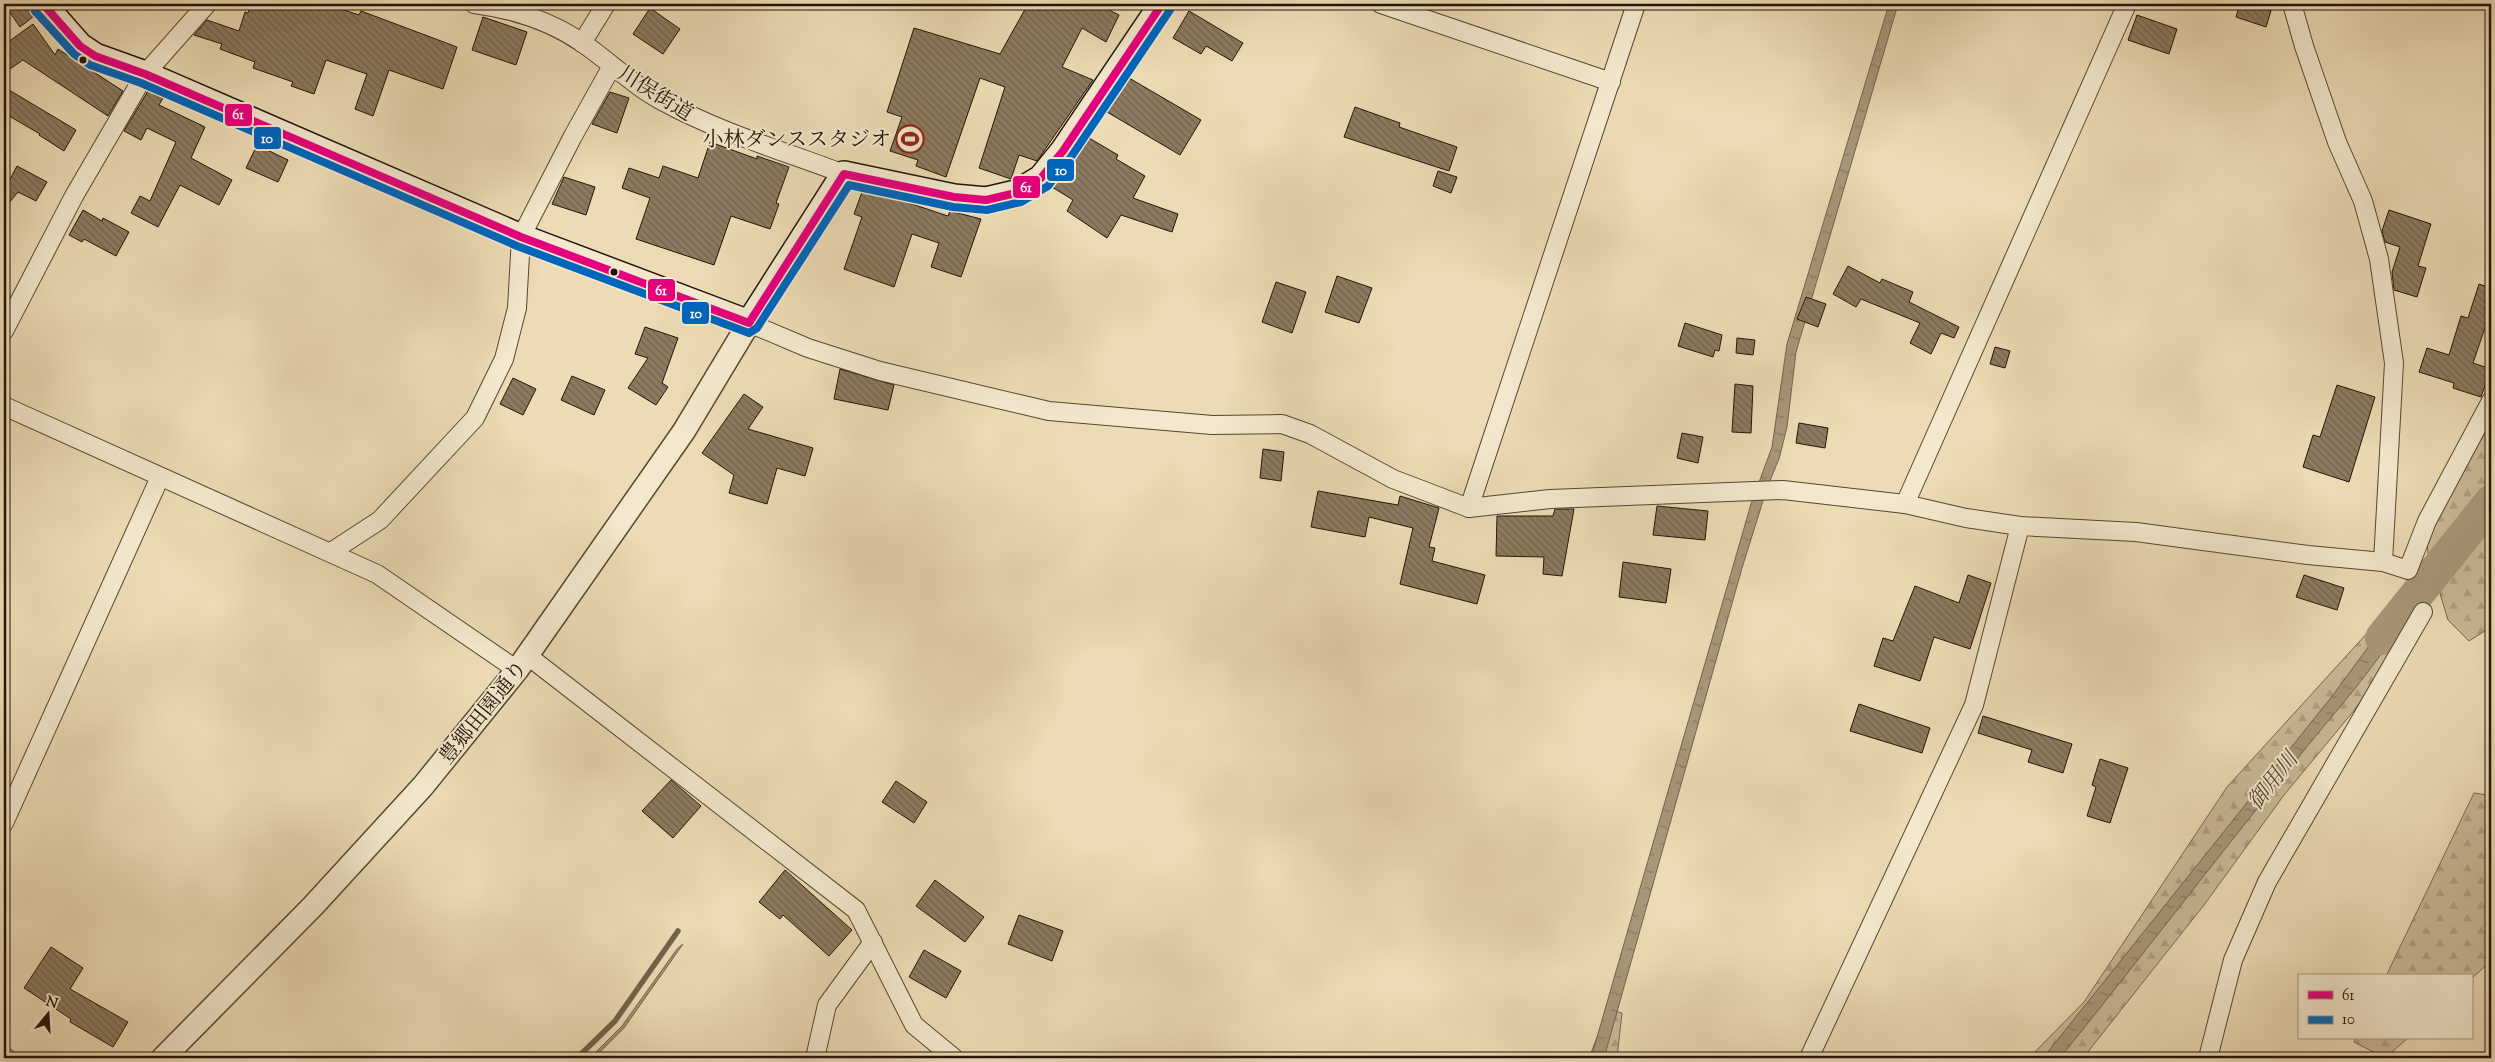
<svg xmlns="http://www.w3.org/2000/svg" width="2495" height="1062" font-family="'Sorts Mill Goudy','Noto Serif JP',serif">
<defs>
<pattern id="forest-firs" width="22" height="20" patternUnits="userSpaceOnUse" patternTransform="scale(1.25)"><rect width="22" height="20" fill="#cab997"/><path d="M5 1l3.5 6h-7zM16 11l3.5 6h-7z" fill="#ad9e81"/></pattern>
<pattern id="water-ripples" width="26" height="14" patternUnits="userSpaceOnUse" patternTransform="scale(1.25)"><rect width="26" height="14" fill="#a89779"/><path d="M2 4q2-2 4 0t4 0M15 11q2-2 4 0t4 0" fill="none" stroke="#897a61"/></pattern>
<pattern id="building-back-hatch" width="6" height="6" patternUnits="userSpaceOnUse" patternTransform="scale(1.25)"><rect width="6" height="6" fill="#8c7b61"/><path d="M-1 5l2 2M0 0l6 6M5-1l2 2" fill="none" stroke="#72644e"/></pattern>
</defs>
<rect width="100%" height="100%" fill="#ecdbb4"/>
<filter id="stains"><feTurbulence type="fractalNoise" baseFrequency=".004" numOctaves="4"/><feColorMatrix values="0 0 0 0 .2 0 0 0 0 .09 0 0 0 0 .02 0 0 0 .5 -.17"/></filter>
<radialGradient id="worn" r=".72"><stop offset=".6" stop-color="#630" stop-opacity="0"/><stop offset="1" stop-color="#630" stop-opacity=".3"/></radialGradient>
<g fill="url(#forest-firs)" stroke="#77664f">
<polygon points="2491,427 2491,627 2469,641 2448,620 2428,554 2426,525 2445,475"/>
<polygon points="2379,620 2395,629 2404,642 2352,713 2284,795 2204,905 2083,1058 2029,1058 2084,1002 2227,787"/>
<polygon points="2491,781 2491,961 2471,979 2471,976 2386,976 2474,793 2487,795"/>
<polygon points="1608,1009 1622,1013 1617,1058 1589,1058"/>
<polygon points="2356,1038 2408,1038 2385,1058 2354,1042"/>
</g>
<g fill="url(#water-ripples)" stroke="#73634b">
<polygon points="1889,4 1898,4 1796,352 1787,427 1779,459 1768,485 1742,568 1604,1058 1591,1058 1751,504 1772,447 1787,344"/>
<path d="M2405,591l11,21c-27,28 -47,61 -73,91 -97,116 -188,237 -283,355h-17l290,-363 58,-79z"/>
<polygon points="683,944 624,1028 594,1058 590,1058 622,1026 677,949"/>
</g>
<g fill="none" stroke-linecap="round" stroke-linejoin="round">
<polyline stroke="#73634b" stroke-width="5.5" points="577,1058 615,1021 678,931"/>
<polyline stroke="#a89779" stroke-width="34" points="2382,638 2491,502"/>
</g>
<g fill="url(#building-back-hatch)" stroke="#241407">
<polygon points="4,4 27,4 34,16 20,27"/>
<polygon points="251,4 326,4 359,15 361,11 457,47 443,89 389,70 373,116 355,109 367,74 326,60 314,94 291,86 293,82 253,68 255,62 220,49 222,44 194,35 207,20 239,31 245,12 248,13"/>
<polygon points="1028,4 1097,4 1119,15 1106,42 1082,28 1062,67 1093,80 1037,161 1019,155 1011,179 979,168 1005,87 980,78 946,177 916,166 918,160 890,151 902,117 887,112 914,28 1000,54"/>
<polygon points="2240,4 2273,4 2266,27 2236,17"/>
<polygon points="650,8 680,29 663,54 633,34"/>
<polygon points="1189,11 1243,43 1232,61 1206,46 1201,54 1173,38"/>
<polygon points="2137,15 2177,29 2169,54 2128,40"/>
<polygon points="483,17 527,32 516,65 472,50"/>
<polygon points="33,24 55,55 58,49 123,91 108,116 23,60 4,73 4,45"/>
<polygon points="1129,78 1201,120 1180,155 1107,112"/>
<polygon points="4,87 76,130 64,151 39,135 40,134 4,113"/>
<polygon points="148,91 163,98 159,105 205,127 191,158 232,180 219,205 180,185 158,227 131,213 140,196 150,201 176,142 147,128 141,140 124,131"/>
<polygon points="610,92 629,98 617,133 592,124"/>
<polygon points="1355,107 1400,123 1399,127 1457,147 1449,171 1344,137"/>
<polygon points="1089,138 1118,155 1116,159 1145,176 1133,198 1178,214 1172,232 1121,215 1107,238 1067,211 1073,200 1052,187"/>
<polygon points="710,142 757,159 757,156 789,167 776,203 779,204 770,229 731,216 714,265 636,239 650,198 622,188 629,168 659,178 663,166 698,178"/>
<polygon points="257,145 288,160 278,182 246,168"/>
<polygon points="17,166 47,182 36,201 18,192 4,209 4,191"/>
<polygon points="1438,171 1457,177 1451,193 1433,186"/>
<polygon points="564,177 595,187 586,215 552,204"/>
<polygon points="862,192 906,202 948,216 950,211 981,219 961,277 931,267 939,243 912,234 894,287 844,269 862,217 854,214"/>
<polygon points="83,210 102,221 103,218 129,232 116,256 84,239 82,242 69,235"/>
<polygon points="2389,210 2431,224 2418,266 2426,268 2417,297 2394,290 2392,272 2400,247 2385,242 2382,231"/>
<polygon points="1848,266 1880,283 1882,279 1913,292 1909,302 1959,327 1954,338 1941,333 1931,354 1910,343 1920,323 1861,299 1856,307 1833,294"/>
<polygon points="1337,276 1372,288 1359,323 1325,312"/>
<polygon points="1276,282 1306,292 1292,333 1262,322"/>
<polygon points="2479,284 2491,288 2491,317 2489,316 2473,363 2491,369 2481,397 2453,388 2454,383 2419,372 2427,348 2449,355 2461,316 2468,318"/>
<polygon points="1806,297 1826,304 1818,327 1797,319"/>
<polygon points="1685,323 1722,335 1719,351 1715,350 1713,357 1678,346"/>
<polygon points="645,327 678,338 662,383 668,387 656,405 628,388 648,358 635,354"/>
<polygon points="1737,338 1755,340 1753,355 1736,353"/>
<polygon points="1995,347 2010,351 2005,368 1990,364"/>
<polygon points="840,369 894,385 888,410 834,399"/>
<polygon points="572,376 605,390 594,415 561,400"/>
<polygon points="513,378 536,389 523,415 500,404"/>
<polygon points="1735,384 1753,386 1751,433 1732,432"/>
<polygon points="2337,385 2375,397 2349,482 2303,467 2313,435 2320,437"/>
<polygon points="744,394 763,407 748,429 813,448 805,476 777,468 767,504 729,493 734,475 702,453"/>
<polygon points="1799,423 1828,428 1825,448 1796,443"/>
<polygon points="1682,433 1703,437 1698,463 1677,458"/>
<polygon points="1263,449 1284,452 1281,481 1260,478"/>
<polygon points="1318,491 1398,505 1400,496 1439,508 1429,547 1435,548 1432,561 1485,575 1477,604 1400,584 1413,528 1369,517 1365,537 1311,527"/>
<polygon points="1657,506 1708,511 1705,540 1653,535"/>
<polygon points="1555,509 1574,509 1562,576 1543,574 1544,557 1496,556 1497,516 1553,516"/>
<polygon points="1623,562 1671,569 1666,603 1619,597"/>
<polygon points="1968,575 1991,583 1970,649 1934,637 1920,681 1874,666 1883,638 1893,641 1915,586 1959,603"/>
<polygon points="2304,575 2344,588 2337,610 2296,597"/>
<polygon points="1859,704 1930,728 1922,753 1850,731"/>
<polygon points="1983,716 2072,744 2063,773 2028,762 2032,750 1978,733"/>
<polygon points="2100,759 2128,768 2110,823 2087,816 2096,787 2092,785"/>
<polygon points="671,780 701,806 673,838 642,811"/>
<polygon points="896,781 927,802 914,823 882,802"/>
<polygon points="785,870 852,930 829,956 783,915 780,919 759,902"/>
<polygon points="935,880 984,917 965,942 916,906"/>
<polygon points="1019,915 1063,931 1052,961 1008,944"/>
<polygon points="51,947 83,968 70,989 128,1022 113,1047 70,1022 71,1019 24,988"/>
<polygon points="924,950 961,971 946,998 909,977"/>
</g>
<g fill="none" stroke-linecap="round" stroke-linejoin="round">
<g stroke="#564632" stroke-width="20">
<g id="minor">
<path d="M474,4c39,5 77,17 110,40 26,18 51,43 80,58 57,31 120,49 180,72"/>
<polyline points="1381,4 1611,82"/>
<polyline points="2292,4 2304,46 2337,142 2363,201 2379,259 2394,363 2383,562"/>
<polyline points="582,43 606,4"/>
<polyline points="749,323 808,348 880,371 1049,411 1212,425 1282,424 1310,434 1393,479 1469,508 1550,499 1783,490 1905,504 1966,518 2020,526 2136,532 2308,555 2383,562 2408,570 2427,521 2491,401"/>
<polyline points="4,331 74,196 145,74 207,4"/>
<polyline points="4,406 377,574 517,670"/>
<polyline points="1905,504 2127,4"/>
<polyline points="1469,508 1636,4"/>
<polyline points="331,552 380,520 475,418 504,359 517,308 521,237 573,136 612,66"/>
<polyline points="528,656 856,910 914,1025 954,1058"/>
<polyline points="4,823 160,477"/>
<polyline points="4,1057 7,1058"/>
<polyline points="815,1058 827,1005 873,942"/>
<polyline points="1809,1058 1974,705 2020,526"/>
<polyline points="2208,1058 2233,960 2267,882 2423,612"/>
</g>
</g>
<g stroke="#564632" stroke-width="25">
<polyline id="tertiary" points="163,1058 313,906 423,786 517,670 684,431 749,323"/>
</g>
<g stroke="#241407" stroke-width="28">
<polyline id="secondary" points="43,4 80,46 95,56 145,74 521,237 749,323 844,174 954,197 986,200 1016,193 1041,178 1063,151 1162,4"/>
</g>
<use href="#minor" stroke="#f3e8ce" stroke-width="18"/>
<use href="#tertiary" stroke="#f3e8ce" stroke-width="22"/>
<use href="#secondary" stroke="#f3e8ce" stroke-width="25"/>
<g stroke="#f3e8ce" stroke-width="11">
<polyline id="bus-1" points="43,4 80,46 95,56 145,74 521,237 749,323 844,174 954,197 986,200 1016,193 1041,178 1063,151 1162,4"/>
</g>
<g stroke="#f3e8ce" stroke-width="11">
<polyline id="bus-2" points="35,11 74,54 90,65 141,83 517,246 749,333 757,328 849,185 953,207 987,210 1021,202 1048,186 1071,157 1170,10"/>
</g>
<use href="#bus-1" stroke="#e5007d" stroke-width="8"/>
<use href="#bus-2" stroke="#0065bd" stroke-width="8"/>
</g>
<defs>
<g id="stadium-ring" transform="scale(1.4375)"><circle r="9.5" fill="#f3e8ce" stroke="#8f2418" stroke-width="1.5"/><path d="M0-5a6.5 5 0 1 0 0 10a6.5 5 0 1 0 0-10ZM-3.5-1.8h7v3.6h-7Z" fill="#8f2418"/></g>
</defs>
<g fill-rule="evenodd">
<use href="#stadium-ring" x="910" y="139"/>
</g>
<g fill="#241407" stroke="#f3e8ce" stroke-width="2">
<circle cx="83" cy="60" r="4.5"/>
<circle cx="614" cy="272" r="4.5"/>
</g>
<g text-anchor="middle" stroke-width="4" stroke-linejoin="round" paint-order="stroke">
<g font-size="21" fill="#241407" stroke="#f3e8ce">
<text transform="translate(656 93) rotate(32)" y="7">川俣街道</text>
<text transform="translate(483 712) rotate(-51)" y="7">豊郷田園通り</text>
</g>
<g font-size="21" fill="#241407" stroke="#f3e8ce" text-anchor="end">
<text x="891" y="146">小林ダンススタジオ</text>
</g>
<g font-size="22" font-style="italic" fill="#594835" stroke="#f3e8ce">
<text transform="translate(2272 780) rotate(-52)" y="8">御用川</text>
</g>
</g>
<g stroke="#f3e8ce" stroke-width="2">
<rect x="224" y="103" width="29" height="24" rx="5" fill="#e5007d"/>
<rect x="253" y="126" width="29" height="24" rx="5" fill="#0065bd"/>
<rect x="1046" y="158" width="29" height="24" rx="5" fill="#0065bd"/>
<rect x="1012" y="175" width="29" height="24" rx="5" fill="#e5007d"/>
<rect x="647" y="278" width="29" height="24" rx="5" fill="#e5007d"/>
<rect x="681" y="301" width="29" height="24" rx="5" fill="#0065bd"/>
</g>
<g font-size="14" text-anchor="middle" font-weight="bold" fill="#fff">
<text x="238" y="119">61</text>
<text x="267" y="143">10</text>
<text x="1061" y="175">10</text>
<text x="1026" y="192">61</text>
<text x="661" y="295">61</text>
<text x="696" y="318">10</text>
</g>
<rect width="2495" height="1062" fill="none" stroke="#ecdbb4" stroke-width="20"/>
<rect x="5" y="5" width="2485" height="1052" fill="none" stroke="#241407" stroke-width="2.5"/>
<rect x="10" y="10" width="2475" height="1042" fill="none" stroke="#241407"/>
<rect x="2298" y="974" width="175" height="65" fill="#f3e8ce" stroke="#a0937e"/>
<rect x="2308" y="991" width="25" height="8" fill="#e5007d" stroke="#a0937e"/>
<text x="2342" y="1000" font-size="15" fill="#241407">61</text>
<rect x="2308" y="1016" width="25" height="8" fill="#0065bd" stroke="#a0937e"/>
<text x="2342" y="1024" font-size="15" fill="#241407">10</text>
<g transform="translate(48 1014) rotate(18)" stroke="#f3e8ce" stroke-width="4" paint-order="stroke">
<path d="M0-4L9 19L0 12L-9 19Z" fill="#241407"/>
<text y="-8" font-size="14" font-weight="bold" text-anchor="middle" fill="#241407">N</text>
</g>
<rect width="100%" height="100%" filter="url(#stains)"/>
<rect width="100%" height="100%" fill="url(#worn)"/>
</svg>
